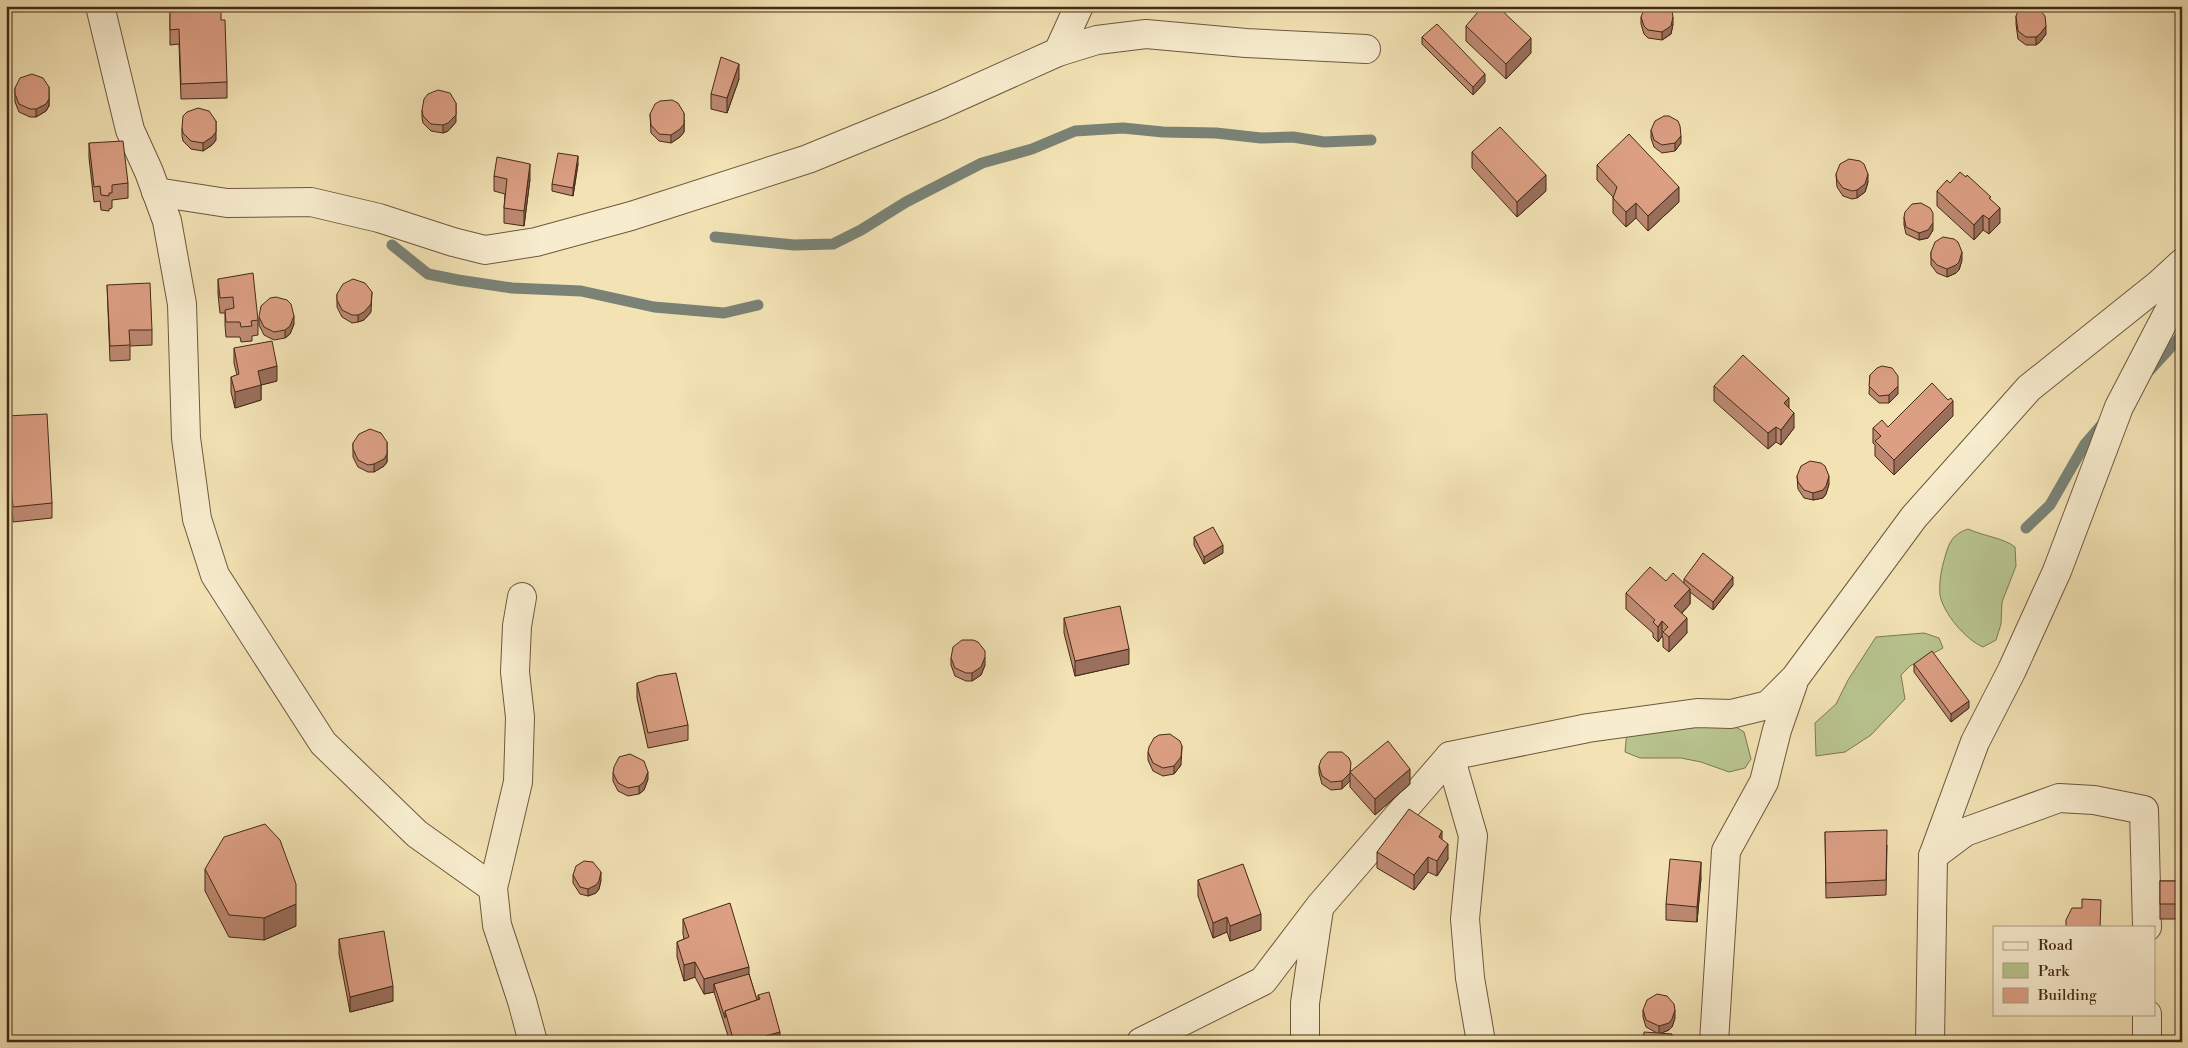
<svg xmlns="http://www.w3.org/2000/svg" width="2188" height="1048" font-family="'Libre Bodoni',serif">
<rect width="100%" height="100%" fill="#f2e2b4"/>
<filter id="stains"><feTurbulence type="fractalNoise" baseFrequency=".004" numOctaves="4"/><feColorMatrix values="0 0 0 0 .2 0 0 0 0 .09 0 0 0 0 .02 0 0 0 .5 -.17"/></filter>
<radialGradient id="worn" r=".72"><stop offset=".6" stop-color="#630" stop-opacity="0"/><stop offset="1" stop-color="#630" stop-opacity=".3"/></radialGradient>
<g fill="#b8c48f" stroke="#7e7752">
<path d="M1968,529c15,7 36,9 47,18l1,19 -14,36 -1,22 -5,16 -13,7c-17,-7 -40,-34 -43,-52 -1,-14 1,-25 5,-38 4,-15 8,-23 23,-28z"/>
<polygon points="1924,633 1939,638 1943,648 1910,666 1901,675 1905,699 1871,735 1845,752 1816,756 1815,723 1836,704 1848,680 1876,637"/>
<polygon points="1731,724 1744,732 1751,759 1745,768 1729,772 1701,762 1681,758 1640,758 1625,752 1627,731"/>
</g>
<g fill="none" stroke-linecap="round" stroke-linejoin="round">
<g stroke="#7a8276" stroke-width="11">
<polyline points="715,237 794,245 833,244 861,230 906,202 982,163 1032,149 1075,131 1123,128 1163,132 1216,133 1261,138 1293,137 1324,142 1371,140"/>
<polyline points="392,245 428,274 458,280 512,288 581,291 654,307 724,313 758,305"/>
<polyline points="2149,371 2182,335"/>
<polyline points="2026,528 2050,505 2085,444 2104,422"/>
</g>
<g stroke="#6f583d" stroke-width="30">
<g id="minor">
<polyline points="100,6 130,130 149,172 167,221 182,304 186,438 197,519 215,575 323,743 417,834 493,888"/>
<polyline points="1058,52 1097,40 1146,34 1246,43 1366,49"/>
<polyline points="156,192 227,203 311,202 379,218 453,242 485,250 536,242 631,216 808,159 940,105 1058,52 1079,6"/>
<polyline points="522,597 517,626 515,672 520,717 518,782 493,888 497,925 522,1001 533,1042"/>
<polyline points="1450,756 1473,836 1465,919 1470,978 1481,1042"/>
<polyline points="1933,856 1965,832 2059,798 2094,800 2144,810 2147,927"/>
<polyline points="1141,1042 1263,981 1320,906 1450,756 1588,728 1697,713 1731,714 1768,705 1795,678 1914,517 2029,388 2158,285 2182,263"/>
<polyline points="1305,1042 1305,1003 1319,909"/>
<polyline points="1714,1042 1726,851 1764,782 1777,730 1793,684"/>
<polyline points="1930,1042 1933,856 1975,742 2012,670 2057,571 2119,407 2182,286"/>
<polyline points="2147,1042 2147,1014"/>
</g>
</g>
<use href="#minor" stroke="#f7ecce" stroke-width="28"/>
</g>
<g fill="#bd8972" stroke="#432a15">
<polygon points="170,12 227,82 227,98 181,99 179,44 170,45"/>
<polygon points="2016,16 2046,34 2040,42 2036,45 2026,45 2018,39 2016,24"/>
<polygon points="1641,17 1673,24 1671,34 1662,40 1648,38 1644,34 1641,24"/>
<polygon points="1466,26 1531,53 1506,79 1466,41"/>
<polygon points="1422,37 1485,82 1473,95 1422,44"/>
<polygon points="739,79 727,113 711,109 711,94"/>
<polygon points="15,88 49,95 49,106 46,111 36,117 30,117 19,112 15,102"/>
<polygon points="422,110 456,122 448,131 443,133 431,131 423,123 422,118"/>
<polygon points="650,114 684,120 684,132 680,137 671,143 659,141 651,133"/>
<polygon points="182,128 216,140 212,145 203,151 191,149 183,141 182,136"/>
<polygon points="1651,130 1681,143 1675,151 1662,153 1654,147 1651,138"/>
<polygon points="89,143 128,183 128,198 112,200 112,208 109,209 109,211 101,210 100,201 94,202 89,158"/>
<polygon points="1472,152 1546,191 1517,217 1472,168"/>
<polygon points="578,164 573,196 552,191 552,184"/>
<polygon points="1597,165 1679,202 1648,231 1636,218 1626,227 1613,213 1613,197 1597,180"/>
<polygon points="1836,174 1868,182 1865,192 1857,198 1852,199 1843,196 1837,187"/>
<polygon points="494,176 530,179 524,226 504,223 504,208 505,194 494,191"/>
<polygon points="1950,183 1991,200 2000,223 1989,234 1983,230 1974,240 1937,206 1937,191"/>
<polygon points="1904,217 1933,230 1928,238 1919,240 1906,234 1904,225"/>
<polygon points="1931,252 1962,260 1959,270 1956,273 1947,277 1937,273 1931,265"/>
<polygon points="218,279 258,320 258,335 252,336 252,341 241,342 240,337 226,337 225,325 225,313 220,313 218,294"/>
<polygon points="107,285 152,330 152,345 130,346 130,360 110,361"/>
<polygon points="337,294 371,312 364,320 358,322 352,323 342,317 337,307"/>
<polygon points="259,317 294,324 290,334 285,338 274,340 264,335 259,325"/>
<polygon points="234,348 277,381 261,385 261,400 235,408 231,392 231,377 237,375 234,363"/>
<polygon points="1870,375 1898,394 1889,403 1879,403 1869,394"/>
<polygon points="1714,386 1789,408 1794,428 1781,445 1776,442 1768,449 1714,401"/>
<polygon points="6,416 52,503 52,518 13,522 6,433"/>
<polygon points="1953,416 1894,475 1875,456 1875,445 1873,443 1873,428 1888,427"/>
<polygon points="353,443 387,450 387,462 384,466 374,472 368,472 358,467 353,457"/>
<polygon points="1797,476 1829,484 1826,494 1823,498 1813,500 1804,498 1798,489"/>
<polygon points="1194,537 1223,553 1204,564 1194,545"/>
<polygon points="1684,579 1733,585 1713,610 1690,592 1690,604 1682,613 1687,633 1669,652 1663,647 1663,638 1662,636 1658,642 1653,637 1653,633 1626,609 1626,593 1666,581 1684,583"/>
<polygon points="1064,618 1129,664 1075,676 1064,633"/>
<polygon points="951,658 985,665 981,675 972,681 966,681 955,676 951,665"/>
<polygon points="1914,664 1969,708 1951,722 1914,672"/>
<polygon points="637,683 688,725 688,740 648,748 637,698"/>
<polygon points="1148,752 1181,765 1174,774 1163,776 1153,771 1148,760"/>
<polygon points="1319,766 1351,771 1410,784 1375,815 1350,787 1350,781 1342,789 1331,790 1322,784 1319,773"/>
<polygon points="613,773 648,779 644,790 639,794 628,796 618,791 613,781"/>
<polygon points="1825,832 1887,845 1886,895 1826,898"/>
<polygon points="1442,840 1448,859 1437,876 1428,872 1414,890 1377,868 1377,852"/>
<polygon points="205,869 296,926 264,940 229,937 205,891"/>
<polygon points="573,875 601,880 599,889 596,893 588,896 580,894 573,883"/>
<polygon points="1701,878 1697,922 1666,920 1666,904"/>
<polygon points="1198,880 1261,930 1230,941 1227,932 1213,938 1198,896"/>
<rect x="2160" y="881" width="22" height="38"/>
<polygon points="683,919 749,974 757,1000 758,1000 758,995 780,1042 730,1042 714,992 704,994 695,977 684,981 677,957 677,942 684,939 683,934"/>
<polygon points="339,939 393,1001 350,1012 339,954"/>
<polygon points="1643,1010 1675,1018 1672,1027 1669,1030 1661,1033 1643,1042 1657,1033 1646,1027 1643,1017"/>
</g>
<g fill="#9a6f5c" stroke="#432a15">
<polygon points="1673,17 1673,24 1671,34 1662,40 1662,32"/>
<polygon points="2046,26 2046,34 2040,42 2036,45 2036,37"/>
<polygon points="1531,38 1531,53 1506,79 1506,64"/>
<polygon points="739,64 739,79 727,113 727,98"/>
<polygon points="1485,74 1485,82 1473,95 1473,87"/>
<polygon points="49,87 49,106 46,111 36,117 36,109"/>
<polygon points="456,103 456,122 448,131 443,133 443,125"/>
<polygon points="684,113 684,132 680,137 671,143 671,135"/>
<polygon points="216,121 216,140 212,145 203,151 203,143"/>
<polygon points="1681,136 1681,143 1675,151 1675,143"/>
<polygon points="578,156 578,164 573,196 573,188"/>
<polygon points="530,164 530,179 524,226 524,211"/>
<polygon points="1868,174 1868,182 1865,192 1857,198 1857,190"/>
<polygon points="1546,175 1546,191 1517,217 1517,202"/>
<polygon points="1679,187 1679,202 1648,231 1648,216"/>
<polygon points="1636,203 1636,218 1626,227 1626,212"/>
<polygon points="2000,208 2000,223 1989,234 1989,219"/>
<polygon points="1983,215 1983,230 1974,240 1974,225"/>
<polygon points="1933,223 1933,230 1928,238 1919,240 1919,233"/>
<polygon points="1962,252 1962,260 1959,270 1956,273 1947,277 1947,269"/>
<polygon points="372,292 371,312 364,320 358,322 358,315"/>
<polygon points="294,316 294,324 290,334 285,338 285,330"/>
<polygon points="277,366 277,381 261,385 261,400 235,408 235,392 258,371"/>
<polygon points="1898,386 1898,394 1889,403 1889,395"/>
<polygon points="1789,398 1789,413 1784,403"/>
<polygon points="1953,401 1953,416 1894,475 1894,460"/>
<polygon points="1794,413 1794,428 1781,445 1781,430"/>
<polygon points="1776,427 1776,442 1768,449 1768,433"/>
<polygon points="387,442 387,462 384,466 374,472 374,464"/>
<polygon points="1829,476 1829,484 1826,494 1823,498 1813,500 1813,493"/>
<polygon points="1223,545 1223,553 1204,564 1204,557"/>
<polygon points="1733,577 1733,585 1713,610 1713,602"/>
<polygon points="1690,589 1690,604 1674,621 1674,606"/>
<polygon points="1687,618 1687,633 1669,652 1669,637"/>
<polygon points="1662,621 1662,636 1658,642 1658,627"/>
<polygon points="1129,649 1129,664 1075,676 1075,661"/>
<polygon points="985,657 985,665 981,675 972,681 972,673"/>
<polygon points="1969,701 1969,708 1951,722 1951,714"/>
<polygon points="1182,746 1181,765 1174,774 1174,766"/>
<polygon points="1410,769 1410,784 1375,815 1375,799"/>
<polygon points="648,772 648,779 644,790 639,794 639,786"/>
<polygon points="1350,773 1350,781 1342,789 1342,781"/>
<polygon points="1442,831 1442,846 1439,837"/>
<polygon points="1448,844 1448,859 1437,876 1437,861"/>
<polygon points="1428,857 1428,872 1414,890 1414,875"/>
<polygon points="1701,862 1701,878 1697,922 1697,907"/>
<polygon points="601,872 601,880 599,889 596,893 588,896 588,889"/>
<polygon points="296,904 296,926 264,940 264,918"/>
<polygon points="1261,914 1261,930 1230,941 1230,926"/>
<polygon points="1227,917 1227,932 1213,938 1213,923"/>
<polygon points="695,962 695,977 684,981 684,965"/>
<polygon points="749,967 749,982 714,984 714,992 704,994 704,979"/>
<polygon points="393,986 393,1001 350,1012 350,997"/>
<polygon points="1675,1010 1675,1018 1672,1027 1669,1030 1659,1034 1659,1026"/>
<polygon points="780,1032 780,1042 744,1042"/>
</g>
<g fill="#dc9f84" stroke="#432a15">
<polygon points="1483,6 1497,6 1531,38 1506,64 1466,26"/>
<polygon points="1668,6 1672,11 1673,17 1671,26 1662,32 1648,30 1644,26 1641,17 1645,7"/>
<polygon points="2027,6 2038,8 2045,16 2046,26 2040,34 2036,37 2026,37 2018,31 2016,16 2018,11"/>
<polygon points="221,10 221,20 225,20 227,82 181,84 179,29 170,30 170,12"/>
<polygon points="1437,24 1485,74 1473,87 1422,37"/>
<polygon points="721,57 739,64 727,98 711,94"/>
<polygon points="32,74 43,78 49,87 49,99 46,104 36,109 30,109 19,104 15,94 15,88 20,78"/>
<polygon points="438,90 450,93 456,103 456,115 448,123 443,125 431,124 423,116 422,110 424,99 428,94"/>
<polygon points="672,100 678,103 684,113 684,124 680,129 671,135 659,134 651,125 650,114 655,104 660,101"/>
<polygon points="198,108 209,111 216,121 216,132 212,137 203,143 191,141 183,133 182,128 183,116 187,112"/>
<polygon points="1664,116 1669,116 1678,121 1680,126 1681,136 1675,143 1662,145 1654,140 1651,130 1655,121"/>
<polygon points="1500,127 1546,175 1517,202 1472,152"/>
<polygon points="1629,134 1679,187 1648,216 1636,203 1626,212 1613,198 1617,187 1597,165"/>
<polygon points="123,141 128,183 112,185 112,193 109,193 109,196 101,195 100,186 94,187 89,143"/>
<polygon points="558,153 578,156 573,188 552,184"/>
<polygon points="497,157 530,164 524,211 504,208 507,179 494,176"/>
<polygon points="1849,159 1860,161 1864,164 1868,174 1865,184 1857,190 1852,191 1843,188 1837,180 1836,174 1840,164"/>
<polygon points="1960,172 1966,177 1967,175 1991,197 1989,198 2000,208 1989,219 1983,215 1974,225 1937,191 1947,180 1950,183"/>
<polygon points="1921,203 1930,208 1933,213 1933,223 1928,230 1919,233 1906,227 1904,217 1905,212 1912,204"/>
<polygon points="1943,237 1954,239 1958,242 1962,252 1959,262 1956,265 1947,269 1937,265 1931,258 1931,252 1935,242"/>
<polygon points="253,273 258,320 251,321 252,326 241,327 240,322 226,322 225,310 234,308 233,297 220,298 218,279"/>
<polygon points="353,279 365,283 372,292 371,304 364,312 358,315 352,315 342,310 337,300 337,294 343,284"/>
<polygon points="150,283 152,330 129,330 130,345 110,346 107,285"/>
<polygon points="276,297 287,300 291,304 294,316 290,326 285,330 274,332 264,327 259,317 261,306 270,298"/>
<polygon points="272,341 277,366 258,371 261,385 235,392 231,377 239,374 234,348"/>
<polygon points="1743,355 1789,398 1784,403 1794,413 1781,430 1776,427 1768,433 1714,386"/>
<polygon points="1882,366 1892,368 1898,376 1898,386 1889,395 1879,396 1869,386 1870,375 1877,368"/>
<polygon points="1932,383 1948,400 1951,398 1953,401 1894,460 1875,441 1881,436 1873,428 1882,420 1888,427"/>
<polygon points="47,414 52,503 13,507 6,416"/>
<polygon points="370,429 381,433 387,442 387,454 384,459 374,464 368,465 358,460 353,449 353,443 359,434"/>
<polygon points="1810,461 1821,463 1825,466 1829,476 1826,486 1823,490 1813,493 1804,490 1798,482 1797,476 1801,466"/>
<polygon points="1213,527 1223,545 1204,557 1194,537"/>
<polygon points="1703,553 1733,577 1713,602 1684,579"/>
<polygon points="1650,567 1666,581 1673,573 1690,589 1674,606 1687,618 1669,637 1663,632 1668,627 1662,621 1658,627 1653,622 1655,620 1626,593"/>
<polygon points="1120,606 1129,649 1075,661 1064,618"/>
<polygon points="962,640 973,640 978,642 985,651 985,657 981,667 972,673 966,673 955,668 951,658 953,647"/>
<polygon points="1932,651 1969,701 1951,714 1914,664"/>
<polygon points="676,673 688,725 648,733 637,683 657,676"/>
<polygon points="1170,734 1180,741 1182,746 1181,757 1174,766 1163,768 1153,763 1148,752 1149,747 1154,738 1159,735"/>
<polygon points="1388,741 1410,769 1375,799 1350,772"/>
<polygon points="1328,752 1342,752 1349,758 1351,763 1350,773 1342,781 1331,782 1322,776 1319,766 1321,760"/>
<polygon points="630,754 644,761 648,772 644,782 639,786 628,788 618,783 613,773 614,767 619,757"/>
<polygon points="1409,809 1442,831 1439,837 1448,844 1437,861 1428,857 1414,875 1377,852"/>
<polygon points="265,824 280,840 296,884 296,904 264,918 229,915 205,869 224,837"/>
<polygon points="1887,830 1886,880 1826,883 1825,832"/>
<polygon points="1670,859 1701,862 1697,907 1666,904"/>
<polygon points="584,861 593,862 601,872 599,881 596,885 588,889 580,887 573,875 576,866"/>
<polygon points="1243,864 1261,914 1230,926 1227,917 1213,923 1198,880"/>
<rect x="2160" y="881" width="22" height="23"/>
<polygon points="2082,899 2101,900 2100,927 2066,927 2066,920 2072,908 2082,908"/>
<polygon points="730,903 749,967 704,979 695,962 684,965 677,942 689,937 683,919"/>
<polygon points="384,931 393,986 350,997 339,939"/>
<polygon points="749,974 757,1000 725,1011 725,1018 714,984"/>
<polygon points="769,992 780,1032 744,1042 734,1042 725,1011 760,999 758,995"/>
<polygon points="1657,994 1667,996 1674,1004 1675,1010 1672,1019 1669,1023 1659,1026 1646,1020 1643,1010 1647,1000"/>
<polygon points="1644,1032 1672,1034 1672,1041 1676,1042 1643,1042"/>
<polygon points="2057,1037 2095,1037 2094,1042 2057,1042"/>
</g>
<rect width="2188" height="1048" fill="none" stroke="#f2e2b4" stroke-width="25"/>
<rect x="8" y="8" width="2173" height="1033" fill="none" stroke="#432a15" stroke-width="2.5"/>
<rect x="12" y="12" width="2163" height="1023" fill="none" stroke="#432a15"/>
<rect x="1993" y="926" width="162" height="90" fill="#f7ecce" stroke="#af9e84"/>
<rect x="2003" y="942" width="25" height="8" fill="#f7ecce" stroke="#af9e84"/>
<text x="2038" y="950" font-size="15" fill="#432a15">Road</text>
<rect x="2003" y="963" width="25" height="15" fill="#b8c48f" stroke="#af9e84"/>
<text x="2038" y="976" font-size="15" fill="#432a15">Park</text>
<rect x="2003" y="988" width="25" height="15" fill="#dc9f84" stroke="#af9e84"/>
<text x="2038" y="1000" font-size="15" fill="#432a15">Building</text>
<rect width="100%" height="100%" filter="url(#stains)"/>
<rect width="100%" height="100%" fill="url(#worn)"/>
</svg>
